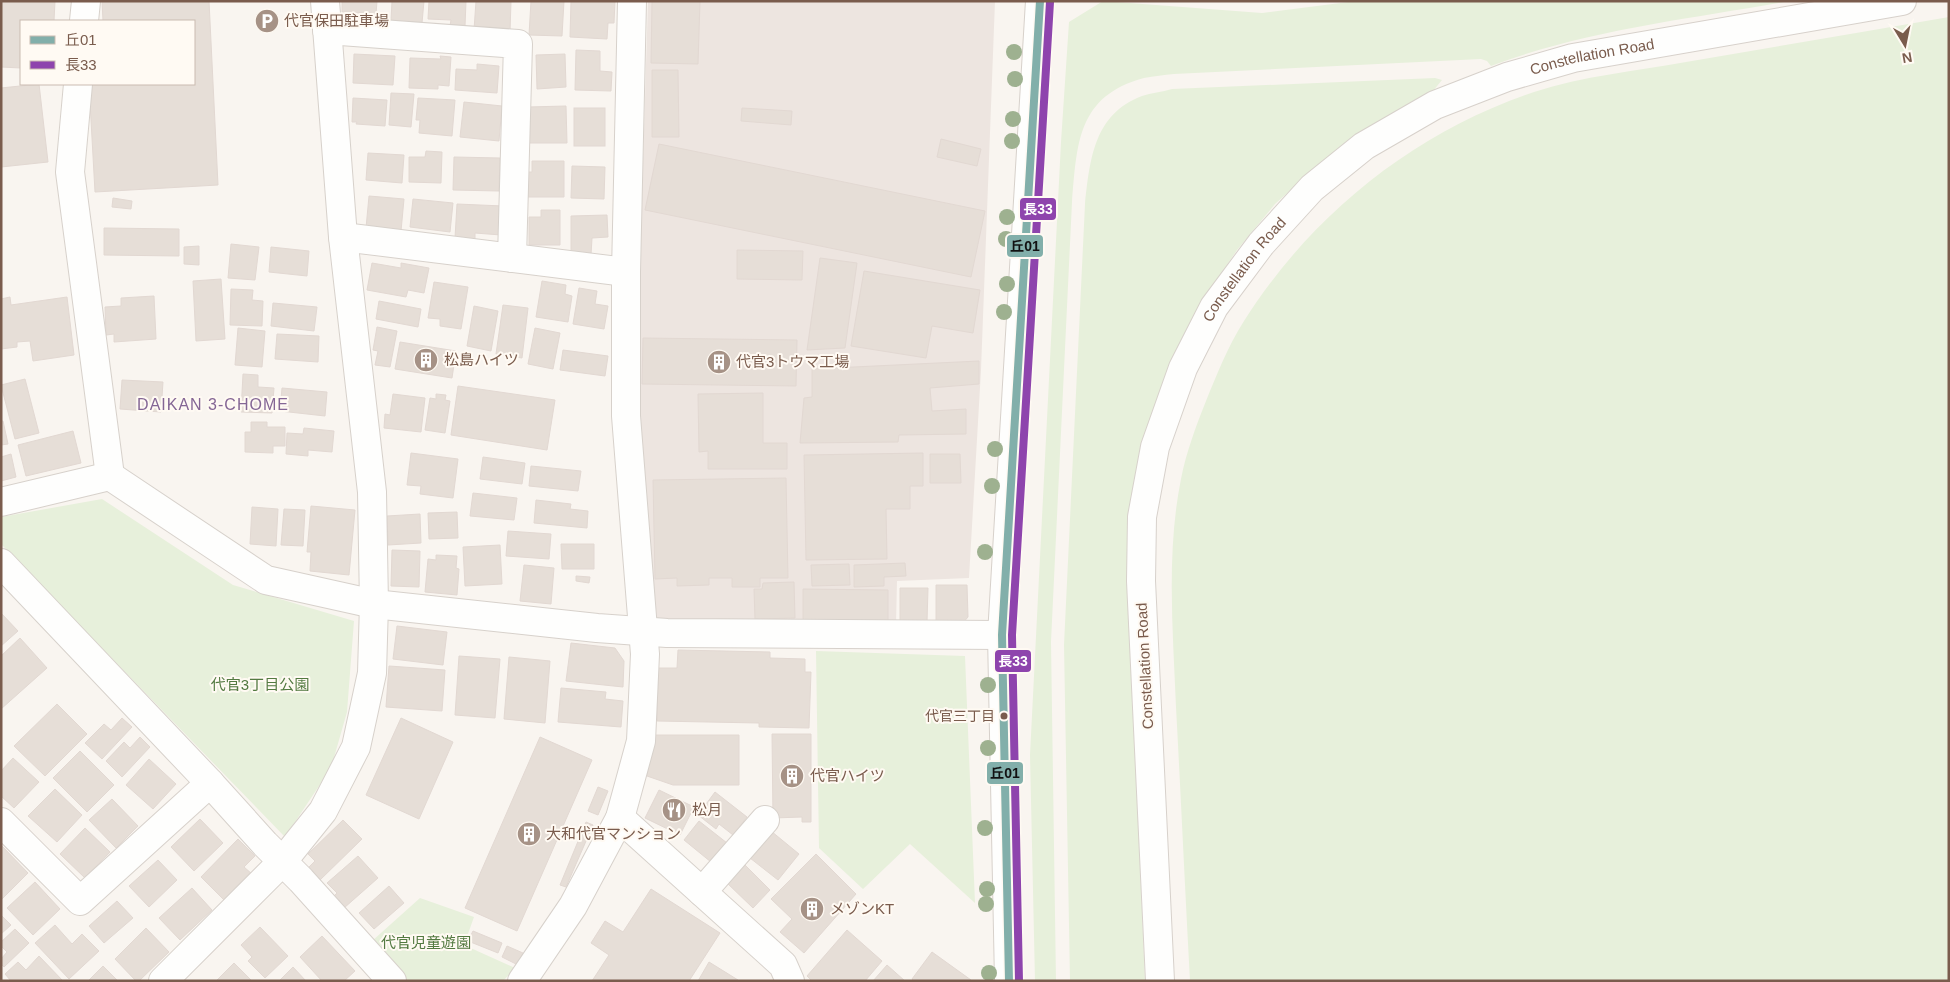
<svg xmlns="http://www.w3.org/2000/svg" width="1950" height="982" font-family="Helvetica,'Noto Sans JP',sans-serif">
<rect width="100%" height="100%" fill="#f9f5f0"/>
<polygon fill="#ede5e0" points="648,1 995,1 981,370 969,578 897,581 896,624 657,620 636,389"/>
<g fill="#e7f0db">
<path d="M1103,1l159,12 94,-12h434c-100,18 -204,29 -299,65l-4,-5 -6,-2 -307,15c-10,1 -20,2 -30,4 -67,18 -67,66 -72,124l-21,440 5,339h-21l-5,-226 31,-613 8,-120z"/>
<path d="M1949,17v964h-759c-5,-91 -9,-182 -14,-274 -3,-75 -10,-154 5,-228 5,-26 15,-53 25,-78 11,-27 22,-55 38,-80 67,-106 170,-189 290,-229 49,-16 102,-21 152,-30 88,-15 175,-30 263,-45z"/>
<path d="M1435,78l7,2 -9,11 -102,63 -56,50 -38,46 -40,60 -69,274 17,397h-75l-6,-336 21,-441c5,-45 9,-90 57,-108 9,-3 20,-4 30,-7z"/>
<polygon points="102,499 233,585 354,621 347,712 331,768 285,837 1,544 1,517"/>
<polygon points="816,651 965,656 975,903 910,844 863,889 819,848"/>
<polygon points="420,898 474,917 464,945 515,968 503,981 408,981 372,941"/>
</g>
<g fill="#e6ded7" stroke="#e2d8d2">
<polygon points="1,1 55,1 54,21 21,21 21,68 1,67"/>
<polygon points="102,1 209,1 218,185 95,192 89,84 194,84 194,21 103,21"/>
<polygon points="342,1 377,1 376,14 342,12"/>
<polygon points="392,1 424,1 422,23 391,21"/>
<polygon points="429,1 466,1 465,26 450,26 451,20 428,19"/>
<polygon points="476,1 511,1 510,32 474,30"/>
<polygon points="531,1 564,1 562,36 529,35"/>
<polygon points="571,1 615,1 614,23 608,23 607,39 570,37"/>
<polygon points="652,1 700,1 698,64 651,63"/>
<polygon points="576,50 600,51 600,71 612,72 611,91 575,90"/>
<polygon points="354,54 395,56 393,85 353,83"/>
<polygon points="565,54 566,87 537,89 536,55"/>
<polygon points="440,56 451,57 449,86 438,85 438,89 409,88 410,58 441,59"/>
<polygon points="477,64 499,66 497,93 455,90 456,69 477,70"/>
<polygon points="652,70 678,70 679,137 652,137"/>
<polygon points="39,84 48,162 1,167 1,88"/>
<polygon points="391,93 414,94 411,127 389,125"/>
<polygon points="353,98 387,100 385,126 356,124 357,122 352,122"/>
<polygon points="418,98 455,100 452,136 419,133 420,120 416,120"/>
<polygon points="464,102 502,106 499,141 460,137"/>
<polygon points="566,106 567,143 528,143 528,107"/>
<rect x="574" y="108" width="31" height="38"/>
<polygon points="742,108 792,111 791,125 741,121"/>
<polygon points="941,139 981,149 977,166 937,157"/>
<polygon points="659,144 985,211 971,277 645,210"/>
<polygon points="426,151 442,152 441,183 409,182 409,157 425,157"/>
<polygon points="368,153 404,155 402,183 366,180"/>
<polygon points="454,157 500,158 499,191 453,190"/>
<polygon points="532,161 564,161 564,197 525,197 525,172 532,172"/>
<polygon points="572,166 605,167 604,199 571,198"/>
<polygon points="369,196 404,199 401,231 366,228"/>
<polygon points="113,198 132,201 131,209 112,207"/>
<polygon points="413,199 453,203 450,232 410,227"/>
<polygon points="457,204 503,206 501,235 475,233 475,239 455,238"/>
<polygon points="541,210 560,210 560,245 529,245 529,217 541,217"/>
<polygon points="607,215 608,237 592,238 591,255 571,255 571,216"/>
<polygon points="104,228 179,229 179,256 104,255"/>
<polygon points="231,244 259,247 255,280 228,278"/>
<polygon points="199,246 199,265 184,264 184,247"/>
<polygon points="271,247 309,251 307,276 269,272"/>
<polygon points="737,250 803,251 802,280 737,279"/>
<polygon points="820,258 857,263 845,348 807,350"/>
<polygon points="372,263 401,268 401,263 429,268 424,293 408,290 406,297 367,290"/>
<polygon points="864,271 980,290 973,333 932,326 926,358 851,346"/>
<polygon points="221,279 225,339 196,341 193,281"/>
<polygon points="542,281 566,285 565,294 572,296 568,322 536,317"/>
<polygon points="434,282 468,287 461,329 440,326 440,319 428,318"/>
<polygon points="579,288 597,291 595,304 608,306 604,329 573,324"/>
<polygon points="231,289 253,290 252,300 263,301 262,326 230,325"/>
<polygon points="154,296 156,339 114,342 114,334 106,335 105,307 121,306 121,298"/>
<polygon points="10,297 11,305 67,297 74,355 33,361 30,341 17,342 17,347 1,349 1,299"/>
<polygon points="379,301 421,309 418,327 376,319"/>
<polygon points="273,303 317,307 314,331 271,326"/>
<polygon points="503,305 528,308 522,358 496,354"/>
<polygon points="474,306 498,311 491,351 467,346"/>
<polygon points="377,327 397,331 390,367 375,365 378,351 373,350"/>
<polygon points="238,328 265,331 262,367 235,365"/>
<polygon points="535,328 560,333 553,369 528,364"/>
<polygon points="277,334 319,336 318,362 275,359"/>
<polygon points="643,338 797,340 796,386 642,384"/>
<polygon points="400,342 456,351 452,378 395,369"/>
<polygon points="563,350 608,356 605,376 560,370"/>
<polygon points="979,361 979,384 930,388 932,411 966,409 966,434 899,435 898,442 800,443 804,398 812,397 812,369"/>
<polygon points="243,374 258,375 258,387 274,388 272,413 241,412"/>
<polygon points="25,379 39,433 15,439 1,385"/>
<polygon points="122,380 163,382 161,412 120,409"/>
<polygon points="458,386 555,400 547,450 451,435"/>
<polygon points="282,388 327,392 325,416 280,411"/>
<polygon points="763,393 763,443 787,443 787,469 708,469 708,451 699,452 698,394"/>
<polygon points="393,394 425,398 421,432 384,428 385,414 390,415"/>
<polygon points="436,394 446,395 445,400 450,401 445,433 425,430 430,398 436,399"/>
<polygon points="1,421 3,421 8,444 1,445"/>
<polygon points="251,422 267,422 267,427 285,427 285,446 273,446 273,453 245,452 245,432 251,432"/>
<polygon points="304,428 334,431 332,452 308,450 308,456 286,454 287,433 303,434"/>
<polygon points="73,431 81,463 26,476 18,445"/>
<polygon points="411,453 458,459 453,498 420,494 421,486 407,485"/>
<polygon points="923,453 923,486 910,486 910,509 886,509 887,559 806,560 804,455"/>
<polygon points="11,454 16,477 1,481 1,457"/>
<polygon points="930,454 960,454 961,483 930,483"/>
<polygon points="483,457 525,463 522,484 480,479"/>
<polygon points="531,466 581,471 578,491 529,486"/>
<polygon points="786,478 788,578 760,578 760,587 732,587 732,578 709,578 709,585 677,586 677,578 655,579 653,480"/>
<polygon points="473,493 517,498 514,520 470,516"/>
<polygon points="536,500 571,504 570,509 588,511 587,528 534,523"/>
<polygon points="311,506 355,510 349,575 310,571 311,552 307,552"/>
<polygon points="252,507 278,509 276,546 250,544"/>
<polygon points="284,509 305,510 303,546 281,545"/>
<polygon points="457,512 458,538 429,539 428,513"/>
<polygon points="420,514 421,543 388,545 387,516"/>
<polygon points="508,531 551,534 549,559 506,556"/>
<polygon points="561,544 594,544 594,569 562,569"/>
<polygon points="500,545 502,584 465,586 463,547"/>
<polygon points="392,550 420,551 419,587 391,586"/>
<polygon points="436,555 457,556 456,568 459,569 457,595 425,592 428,559 436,560"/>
<polygon points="905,563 906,576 884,577 884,586 854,587 854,565"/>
<polygon points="849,564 850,585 812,586 811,565"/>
<polygon points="524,565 554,568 551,604 520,601"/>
<polygon points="576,576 590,577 589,583 576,581"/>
<polygon points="794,582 795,618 755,619 754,589 762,589 763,583"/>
<polygon points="936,585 967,585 968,617 961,625 936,623"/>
<polygon points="900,588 928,588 927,622 900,621"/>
<polygon points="803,589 888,590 888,621 803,620"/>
<polygon points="1,613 18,631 1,646"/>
<polygon points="397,626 447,632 443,665 393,659"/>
<polygon points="20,638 47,668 1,709 1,656"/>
<polygon points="571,643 615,648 624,661 623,687 566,681"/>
<polygon points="678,650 770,652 770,658 805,659 805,672 811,672 809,728 759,727 759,723 657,721 658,668 677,668"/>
<polygon points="459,656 500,659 495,718 455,715"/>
<polygon points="509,657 550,661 545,723 504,719"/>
<polygon points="389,666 445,670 442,711 386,707"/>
<polygon points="561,688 606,692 605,699 623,701 621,727 558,722"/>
<polygon points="57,704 87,734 45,776 14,746"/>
<polygon points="122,718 132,727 102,759 85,743 104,724 111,730"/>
<polygon points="401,718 453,742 419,819 366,795"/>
<polygon points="772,734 811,734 811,822 802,822 802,817 773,818"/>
<polygon points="653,735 739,735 739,785 673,785 647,776"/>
<polygon points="140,737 150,747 122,777 106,761 124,742 130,748"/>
<polygon points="540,737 592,760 517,931 465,908"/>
<polygon points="80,751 114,785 87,812 53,778"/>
<polygon points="13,758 39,782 14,808 1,796 1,771"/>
<polygon points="149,759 176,784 153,809 126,785"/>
<polygon points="598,787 608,791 598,815 588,811"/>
<polygon points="55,789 82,815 57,842 28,816"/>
<polygon points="659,790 694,807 680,835 645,818"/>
<polygon points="715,792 747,817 733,835 719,824 716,829 698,815"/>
<polygon points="112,799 138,826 116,848 89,820"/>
<polygon points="200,819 223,843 194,871 171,847"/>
<polygon points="343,820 362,839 320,880 308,868 315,861 308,854"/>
<polygon points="699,821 727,843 711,862 684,840"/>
<polygon points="586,822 593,825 566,887 560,885"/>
<polygon points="85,828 110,852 85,878 60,854"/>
<polygon points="771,831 799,854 778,880 750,858"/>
<polygon points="238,839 255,856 244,867 252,874 225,901 201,877"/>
<polygon points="2,846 28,873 1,900 1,847"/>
<polygon points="816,854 856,894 804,953 780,932 792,919 771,899"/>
<polygon points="358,856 378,878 344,908 333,897 337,893 327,883"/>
<polygon points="158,860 177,880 149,907 129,886"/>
<polygon points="743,863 770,890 753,908 726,882"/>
<polygon points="35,882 60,909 33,935 7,908"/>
<polygon points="389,886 404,903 374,929 359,913"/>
<polygon points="192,888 212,910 180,940 159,918"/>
<polygon points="651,889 720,933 689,981 592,981 609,955 591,943 605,921 623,932"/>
<polygon points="117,901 133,918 104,943 89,926"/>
<polygon points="1,915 11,925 1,934"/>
<polygon points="55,925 72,944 82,934 99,951 69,979 35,943"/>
<polygon points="260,927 288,956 265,978 248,961 252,957 241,945"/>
<polygon points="146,928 169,952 139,981 136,981 115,959"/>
<polygon points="15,929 29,943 4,967 1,964 1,959 7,952 1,946 1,942"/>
<polygon points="847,930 882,961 865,981 812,981 807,976"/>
<polygon points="473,931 502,943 498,953 468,941"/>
<polygon points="322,936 355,971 344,981 322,981 300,957"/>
<polygon points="507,946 523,953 518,965 502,957"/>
<polygon points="932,952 971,980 971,981 914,981 912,979"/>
<polygon points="39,956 63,981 11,981 5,974 18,962 26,970"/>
<polygon points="709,962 738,980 738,981 698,981"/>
<polygon points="234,963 252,981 216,981"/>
<polygon points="887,965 905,981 873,981"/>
<polygon points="103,966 118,981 88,981"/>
<polygon points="293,967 306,981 279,981"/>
</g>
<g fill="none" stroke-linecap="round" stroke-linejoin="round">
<g stroke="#d7d1cb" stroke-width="30">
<g id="minor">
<polyline points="84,21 86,1"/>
<polyline points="327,30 518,44 512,258"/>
<polyline points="78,84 70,172 110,476"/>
<polyline points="343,237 626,272"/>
<polyline points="1,502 110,476 266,580 374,604 597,628 667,633 1002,635"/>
<polyline points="1,563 210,783 265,844 301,880 392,981"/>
<polyline points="620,818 783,965 790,981"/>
<polyline points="1,822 80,901 210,783"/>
<polyline points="702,892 765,820"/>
<polyline points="163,981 282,862 323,811 356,747 372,673 374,604 372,492 343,237 325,1"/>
<polyline points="522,981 573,906 620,818 641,741 645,654 626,416 626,272 632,1"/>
<polyline points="1009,981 1002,635 1040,1"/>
<path id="s1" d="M1160,981l-19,-400 1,-64 13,-70 28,-79 31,-61 47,-63 51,-56 52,-42 71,-41 72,-28 66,-19 329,-57"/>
</g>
</g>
<use href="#minor" stroke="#fefefd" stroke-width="28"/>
<g stroke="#fffaf3" stroke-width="11">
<polyline id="bus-1" points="1009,981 1002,635 1040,1"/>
</g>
<g stroke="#fffaf3" stroke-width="11">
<polyline id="bus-2" points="1019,981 1012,635 1050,2"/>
</g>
<use href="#bus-1" stroke="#82afaa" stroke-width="8"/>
<use href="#bus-2" stroke="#8e44ad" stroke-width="8"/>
</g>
<g fill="#9eb190">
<circle cx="1014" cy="52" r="8"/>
<circle cx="1015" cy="79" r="8"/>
<circle cx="1013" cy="119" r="8"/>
<circle cx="1012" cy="141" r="8"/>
<circle cx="1007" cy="217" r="8"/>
<circle cx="1006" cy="239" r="8"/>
<circle cx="1007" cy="284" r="8"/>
<circle cx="1004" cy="312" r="8"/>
<circle cx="995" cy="449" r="8"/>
<circle cx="992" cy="486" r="8"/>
<circle cx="985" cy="552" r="8"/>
<circle cx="988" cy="685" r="8"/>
<circle cx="988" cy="748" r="8"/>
<circle cx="985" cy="828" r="8"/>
<circle cx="987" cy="889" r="8"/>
<circle cx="986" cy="904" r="8"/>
<circle cx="989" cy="973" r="8"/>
</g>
<defs>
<g id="parking-disc" transform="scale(1.25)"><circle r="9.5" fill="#a69286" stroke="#fffaf3"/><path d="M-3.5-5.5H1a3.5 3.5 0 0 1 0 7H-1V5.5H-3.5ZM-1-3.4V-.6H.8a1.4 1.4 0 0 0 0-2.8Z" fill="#fff"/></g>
<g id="building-disc" transform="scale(1.25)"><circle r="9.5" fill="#a69286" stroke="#fffaf3"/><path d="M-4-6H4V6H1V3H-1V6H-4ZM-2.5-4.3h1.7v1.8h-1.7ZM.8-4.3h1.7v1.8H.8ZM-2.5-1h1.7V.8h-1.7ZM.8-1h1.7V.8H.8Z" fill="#fff"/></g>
<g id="restaurant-disc" transform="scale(1.25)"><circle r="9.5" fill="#a69286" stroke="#fffaf3"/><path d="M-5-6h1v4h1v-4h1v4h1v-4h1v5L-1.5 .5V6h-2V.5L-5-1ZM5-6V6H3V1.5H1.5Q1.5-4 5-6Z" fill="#fff"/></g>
</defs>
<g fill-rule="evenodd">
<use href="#parking-disc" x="267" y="21"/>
<use href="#building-disc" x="426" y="360"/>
<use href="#building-disc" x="719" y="362"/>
<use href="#building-disc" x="792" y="776"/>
<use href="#restaurant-disc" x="674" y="810"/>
<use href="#building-disc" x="529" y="834"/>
<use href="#building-disc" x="812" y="909"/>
</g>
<circle fill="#7a5c4d" stroke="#fffaf3" stroke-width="2" cx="1004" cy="716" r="4.5"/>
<g text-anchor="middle" stroke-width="4" stroke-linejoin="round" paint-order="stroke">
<g font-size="14" fill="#7a5c4d" stroke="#fffaf3" text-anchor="end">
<text x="995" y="721">代官三丁目</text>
</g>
<g font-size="15" fill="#7a5c4d" stroke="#fffaf3" text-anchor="start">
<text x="284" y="26">代官保田駐車場</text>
<text x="444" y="365">松島ハイツ</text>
<text x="736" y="367">代官3トウマ工場</text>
<text x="810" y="781">代官ハイツ</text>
<text x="692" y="815">松月</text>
<text x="546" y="839">大和代官マンション</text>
<text x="830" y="914">メゾンKT</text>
</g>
<g font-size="15" fill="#7a5c4d" stroke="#fffaf3">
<text dy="5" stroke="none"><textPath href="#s1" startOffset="1156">Constellation Road</textPath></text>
<text dy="5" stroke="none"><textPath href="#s1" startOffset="736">Constellation Road</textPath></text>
<text transform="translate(1145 666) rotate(-93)" y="5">Constellation Road</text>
</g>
<g font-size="15" fill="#537a41" stroke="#fffaf3">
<text x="260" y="690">代官3丁目公園</text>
<text x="426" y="948">代官児童遊園</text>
</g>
<g font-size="16" letter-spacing="1" fill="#846695" stroke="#fffaf3">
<text x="213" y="410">DAIKAN 3-CHOME</text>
</g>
</g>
<g stroke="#fffaf3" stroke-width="2">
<rect x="1019" y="197" width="38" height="24" rx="5" fill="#8e44ad"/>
<rect x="1006" y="234" width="38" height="24" rx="5" fill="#82afaa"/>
<rect x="994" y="649" width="38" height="24" rx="5" fill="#8e44ad"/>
<rect x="986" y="761" width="38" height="24" rx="5" fill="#82afaa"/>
</g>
<g font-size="14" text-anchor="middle" font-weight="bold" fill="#fff">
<text x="1038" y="214">長33</text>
<text x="1013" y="666">長33</text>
</g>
<g font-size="14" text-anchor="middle" font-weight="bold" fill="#111">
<text x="1025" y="251">丘01</text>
<text x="1005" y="778">丘01</text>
</g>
<rect width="1950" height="982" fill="none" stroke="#7a5c4d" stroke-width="5"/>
<rect x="20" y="20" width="175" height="65" fill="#fffaf3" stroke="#cabbb1"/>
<rect x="30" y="36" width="25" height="8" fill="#82afaa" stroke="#cabbb1"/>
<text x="65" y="45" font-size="15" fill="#7a5c4d">丘01</text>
<rect x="30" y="61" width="25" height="8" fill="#8e44ad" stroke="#cabbb1"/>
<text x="65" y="70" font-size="15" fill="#7a5c4d">長33</text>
<g transform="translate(1905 45) rotate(170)" stroke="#fffaf3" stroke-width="4" paint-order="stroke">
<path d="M0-4L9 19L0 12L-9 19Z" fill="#7a5c4d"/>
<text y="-8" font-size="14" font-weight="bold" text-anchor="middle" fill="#7a5c4d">N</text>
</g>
</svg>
